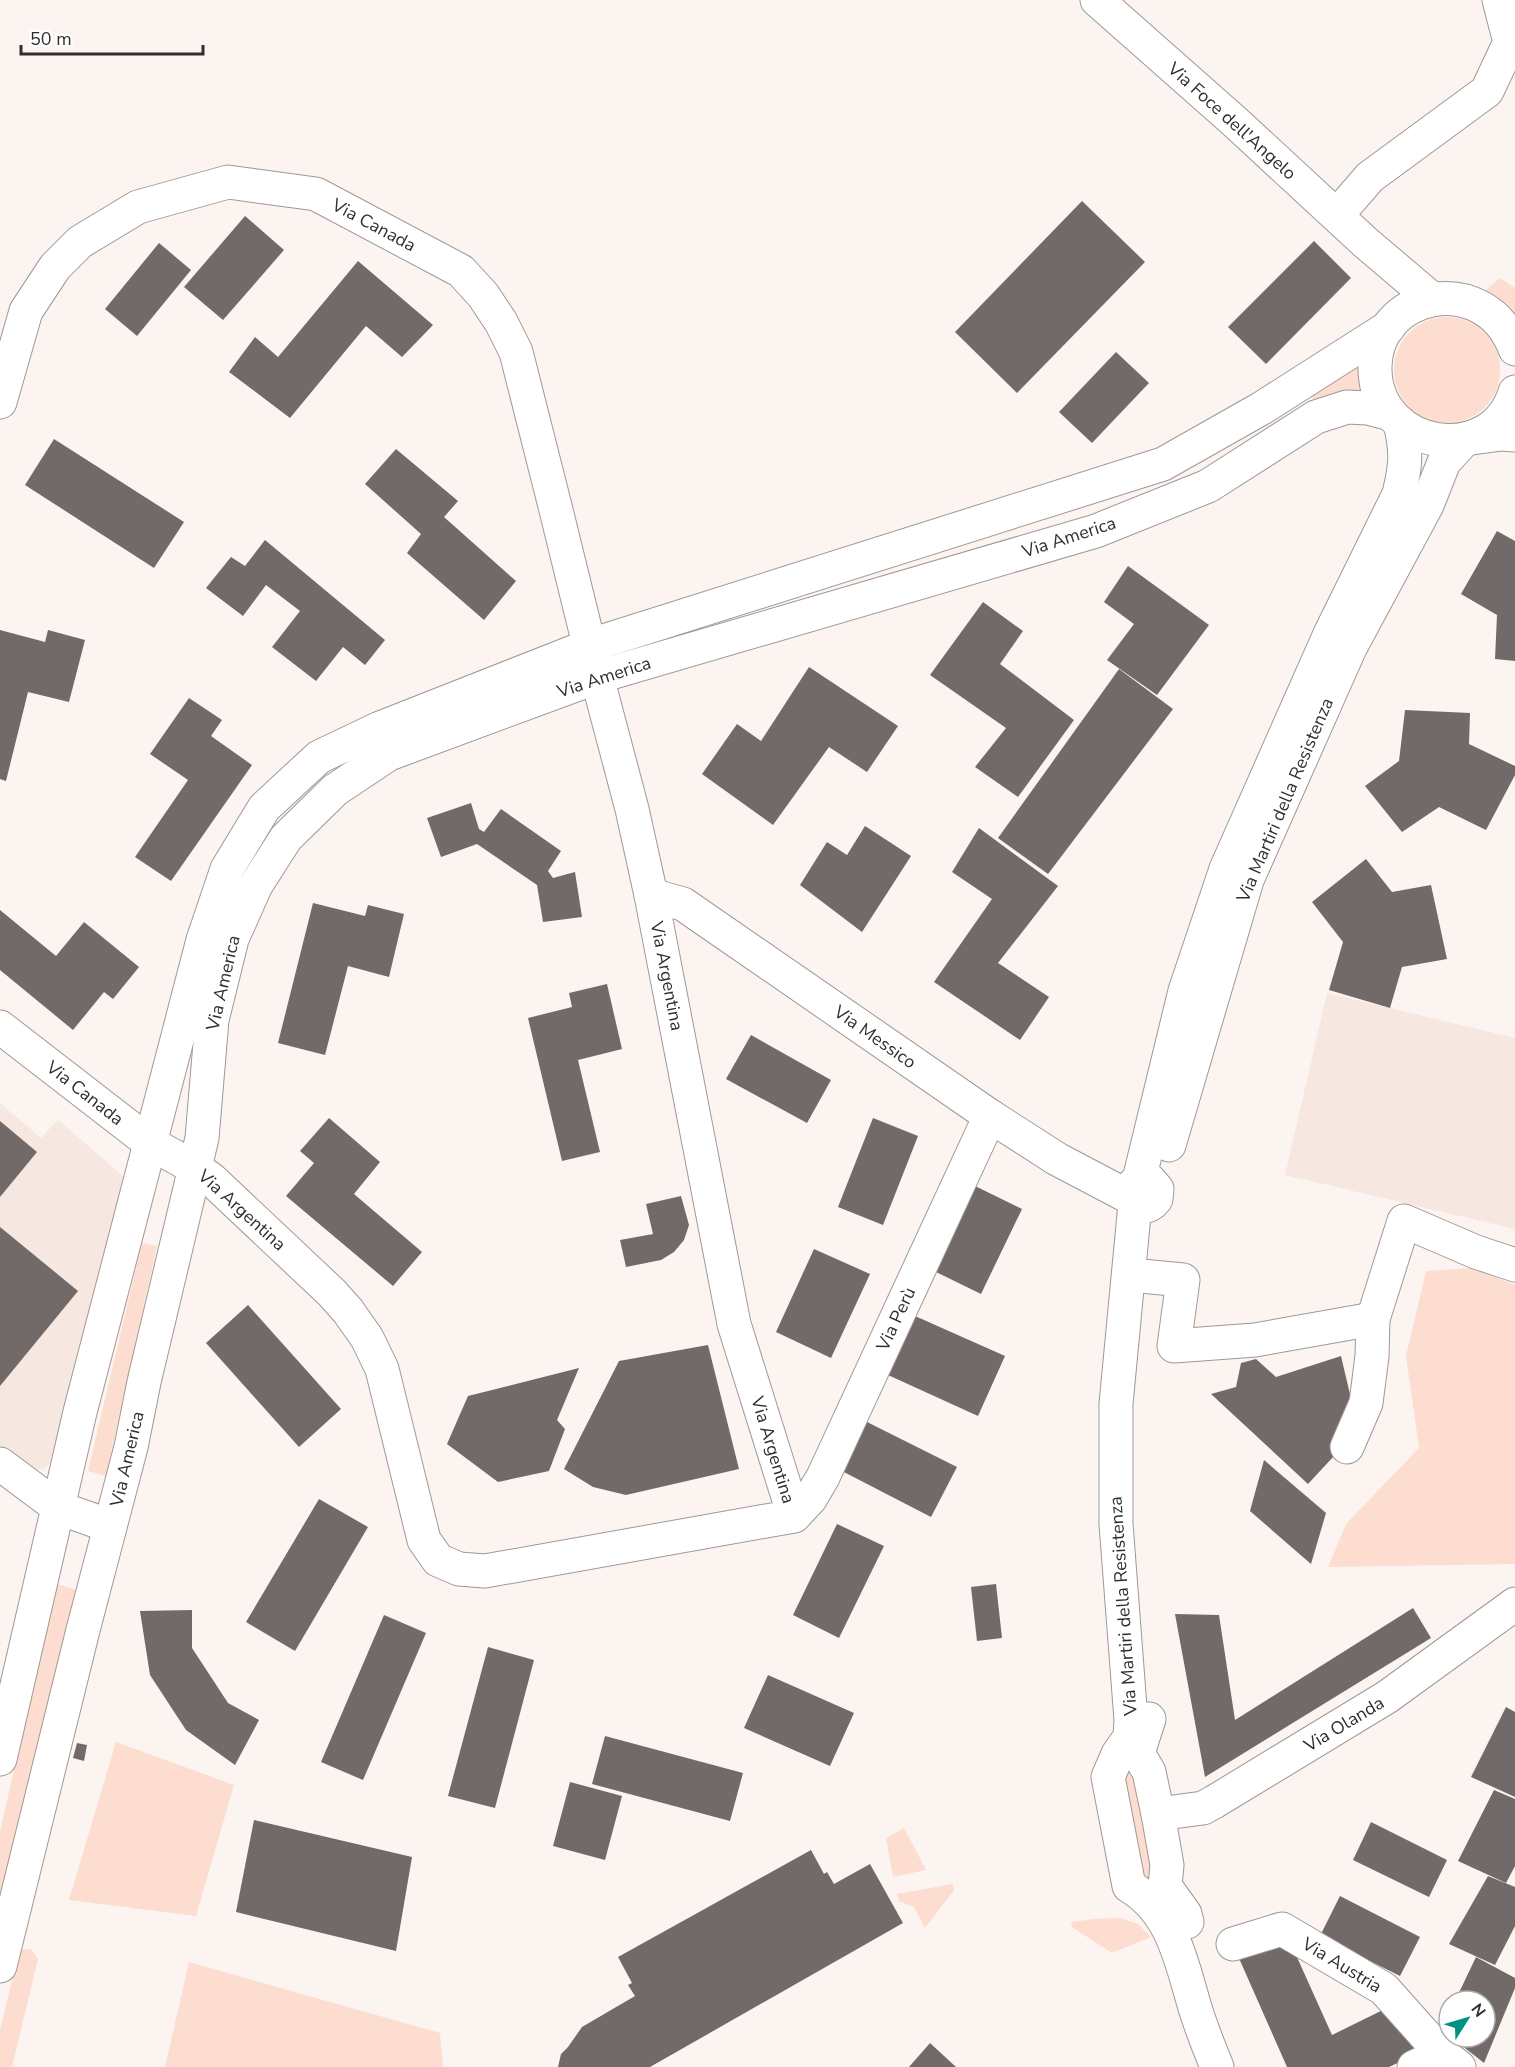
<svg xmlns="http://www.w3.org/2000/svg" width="1515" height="2067" font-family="'Nunito Sans',sans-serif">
<rect width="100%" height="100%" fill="#fbf4f1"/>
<g fill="#f7e7e1">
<polygon points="1327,993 1515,1038 1515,1229 1285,1175"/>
<polygon points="0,1103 41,1138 58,1120 125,1178 59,1453 44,1469 29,1471 0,1446"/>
</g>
<g fill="#fdddd0">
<polygon points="1500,278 1515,288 1515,318 1484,292"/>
<circle cx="1447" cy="370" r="53"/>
<polygon points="1360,364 1364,397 1317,405 1311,396"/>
<polygon points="142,1243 157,1246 106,1476 88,1471"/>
<polygon points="1472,1268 1515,1285 1515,1564 1328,1567 1346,1524 1419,1448 1406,1356 1426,1271"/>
<polygon points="57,1584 77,1590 0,1901 0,1831"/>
<polygon points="116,1742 234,1785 196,1916 69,1900"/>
<polygon points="1129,1771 1136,1778 1155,1873 1148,1879 1141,1880 1118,1775"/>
<polygon points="904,1828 926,1870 893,1877 886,1838"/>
<polygon points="953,1884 954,1890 925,1928 914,1907 899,1901 897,1894"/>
<polygon points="1121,1918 1138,1924 1151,1937 1112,1953 1072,1927 1071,1922 1094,1919"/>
<polygon points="24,1949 31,1949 38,1959 12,2067 0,2067 0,2030 19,1952"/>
<polygon points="189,1962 440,2033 443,2067 165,2067"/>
</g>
<g fill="#716a68">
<polygon points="1082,201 1145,262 1017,393 955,332"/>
<polygon points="245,216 284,250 223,320 184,287"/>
<polygon points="1314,241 1351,278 1266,364 1228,327"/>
<polygon points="159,243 191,270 137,336 105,309"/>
<polygon points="358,261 433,325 402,357 366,326 290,418 229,372 255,337 278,357"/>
<polygon points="1116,352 1149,383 1092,443 1059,412"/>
<polygon points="54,439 184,522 154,568 25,485"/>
<polygon points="396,449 458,501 444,517 516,581 484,620 407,553 421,534 365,484"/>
<polygon points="1497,531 1515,541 1515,661 1495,659 1497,615 1461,594"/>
<polygon points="265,540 385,640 365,665 343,647 316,681 272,647 300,611 266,585 243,616 206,588 231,557 245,566"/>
<polygon points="1128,566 1209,625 1157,695 1107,660 1134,624 1104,602"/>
<polygon points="983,602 1023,631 1000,664 1074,720 1018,797 975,767 1006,728 930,675"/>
<polygon points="0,630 45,642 48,630 85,640 69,702 28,692 6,781 0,779"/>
<polygon points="809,667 898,726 867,772 829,747 773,825 702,774 737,724 761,741"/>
<polygon points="1119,669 1173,709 1048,874 998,838"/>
<polygon points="189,698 222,720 211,736 252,765 171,881 135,857 188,780 150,754"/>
<polygon points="1405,710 1470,713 1469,744 1515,766 1515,775 1486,830 1439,807 1402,832 1365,786 1399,761"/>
<polygon points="471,803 479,829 484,832 501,809 561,851 548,871 553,878 575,872 582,917 543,922 537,885 477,844 441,857 427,818"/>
<polygon points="865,826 911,856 862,932 800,885 827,842 847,855"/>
<polygon points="979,828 1058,886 998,963 1049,997 1020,1040 934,982 992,899 952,872"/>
<polygon points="1366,859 1392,892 1431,885 1447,959 1402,967 1390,1008 1329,990 1343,942 1312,902"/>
<polygon points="313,903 365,916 368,905 404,914 389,977 348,966 325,1055 278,1043"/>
<polygon points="0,910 56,956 84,922 139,967 113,999 104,992 73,1030 0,970"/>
<polygon points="607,984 622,1049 578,1060 600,1152 562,1161 528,1018 572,1007 569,993"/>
<polygon points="751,1035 831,1080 807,1123 726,1079"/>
<polygon points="329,1118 380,1162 354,1194 422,1252 393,1286 286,1196 314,1163 300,1151"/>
<polygon points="873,1118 918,1136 883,1225 838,1207"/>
<polygon points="0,1121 37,1152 0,1197"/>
<polygon points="975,1186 1022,1209 981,1294 934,1271"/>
<polygon points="681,1196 689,1225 684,1240 674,1252 661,1260 626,1267 620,1240 653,1234 646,1204"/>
<polygon points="0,1227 78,1291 0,1386"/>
<polygon points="814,1249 870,1274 831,1358 776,1332"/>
<polygon points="248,1305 341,1409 299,1447 206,1343"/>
<polygon points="915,1316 1005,1356 978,1416 888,1375"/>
<polygon points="708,1345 739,1469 626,1495 593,1487 564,1469 619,1361"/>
<polygon points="1341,1356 1353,1407 1334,1456 1308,1484 1211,1394 1236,1387 1241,1363 1256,1359 1276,1377"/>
<polygon points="579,1368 557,1420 565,1429 549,1471 498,1482 447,1444 468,1396"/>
<polygon points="865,1421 957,1467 931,1517 840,1470"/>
<polygon points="1264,1460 1326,1513 1311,1564 1250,1511"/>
<polygon points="319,1499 368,1527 295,1651 246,1622"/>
<polygon points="837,1524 884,1546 839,1638 793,1615"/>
<polygon points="996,1584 1002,1638 977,1641 971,1587"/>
<polygon points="1413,1608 1431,1638 1205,1777 1175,1614 1219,1615 1235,1720"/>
<polygon points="192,1610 192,1648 228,1703 259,1720 235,1765 186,1730 150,1675 140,1611"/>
<polygon points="384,1615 426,1633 363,1780 321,1762"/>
<polygon points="488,1647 534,1660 495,1808 448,1796"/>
<polygon points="768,1675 854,1713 830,1766 744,1728"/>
<polygon points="1506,1707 1515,1712 1515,1797 1471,1777"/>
<polygon points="605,1736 743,1773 730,1821 592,1784"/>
<polygon points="77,1743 87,1745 84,1761 73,1758"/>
<polygon points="570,1782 622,1796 605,1860 553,1846"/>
<polygon points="1494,1790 1515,1799 1515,1866 1506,1883 1458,1861"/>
<polygon points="254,1820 412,1857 396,1951 236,1912"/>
<polygon points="1371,1822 1447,1860 1429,1897 1353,1860"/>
<polygon points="811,1850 824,1874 827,1872 834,1884 870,1864 903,1923 650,2067 558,2067 561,2054 568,2047 582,2027 635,1996 628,1985 632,1983 618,1957"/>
<polygon points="1488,1876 1515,1887 1515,1926 1495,1965 1449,1944"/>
<polygon points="1340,1896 1420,1937 1400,1976 1320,1936"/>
<polygon points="1287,1935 1332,2035 1395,2004 1417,2054 1389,2067 1287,2067 1238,1956"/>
<polygon points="1476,1957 1515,1978 1515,1988 1484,2063 1451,2037 1485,2037 1485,2001 1455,2001"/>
<polygon points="1449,2014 1449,2036 1442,2030"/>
<polygon points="930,2043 956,2067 909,2067"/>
</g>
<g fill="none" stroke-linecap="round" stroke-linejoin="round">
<g stroke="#9f9895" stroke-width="35">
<g id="minor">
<polyline points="1337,215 1370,177 1487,91 1510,42 1499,0"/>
<polyline points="0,402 26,311 55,267 80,242 138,207 228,182 316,194 461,271 483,295 501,322 516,352 555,506 597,677 632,809 651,895 734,1324 794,1516 485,1571 459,1569 438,1560 424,1540 382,1369 367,1338 348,1311 332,1293 211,1179 195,1168 150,1143 0,1027"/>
<polyline points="1465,439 1501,434 1515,435"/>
<polyline points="651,895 683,904 990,1116 1057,1159 1131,1198"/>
<polyline points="1129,1272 1141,1276 1183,1280 1174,1346 1255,1340 1373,1319"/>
<polyline points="1347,1447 1366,1403 1372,1356 1373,1319 1404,1221 1476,1252 1515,1265"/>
<polyline points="0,1464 59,1508 110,1526"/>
<polyline points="794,1516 810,1499 823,1477 990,1116"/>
<polyline points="0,1759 80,1412 203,940 227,869 264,808 319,757 380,728 591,645 1163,464 1262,408 1389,327"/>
<polyline points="1158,1814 1203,1808 1214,1802 1387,1697 1515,1604"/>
<polyline points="1233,1944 1282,1929 1384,1989 1442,2054 1459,2067"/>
<polyline points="0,1966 83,1630 131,1447 144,1382 202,1138 212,1020 232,939 256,885 286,838 335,790 389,754 597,677 1096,531 1208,486 1316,417 1347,407 1368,408 1391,414"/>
<polyline points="1414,2067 1442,2054"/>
</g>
</g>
<g stroke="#9f9895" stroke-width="35">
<g id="major">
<polyline points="1097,0 1234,121 1366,243 1432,299"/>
<path d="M1515,349c-29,-80 -142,-59 -140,22 3,79 117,97 140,21"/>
<polyline points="1169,1145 1247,880 1350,648 1427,505 1444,462 1465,439"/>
<path d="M1139,1180l11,1 7,8 -1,10c-15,20 -39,-6 -17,-19l46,-189 41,-122 104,-235 69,-140c7,-29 8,-42 1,-71"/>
<path d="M1135,1204l-19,200v120l15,196 -1,17 -12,17 -10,23 21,109c46,27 53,81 68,128 6,18 13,36 20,53"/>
<polyline points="1149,1719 1138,1753 1149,1772 1158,1814 1167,1865 1165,1886 1185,1914 1187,1922"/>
</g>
</g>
<use href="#minor" stroke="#fff" stroke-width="33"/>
<use href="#major" stroke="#fff" stroke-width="33"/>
</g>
<g text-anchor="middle" stroke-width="6" stroke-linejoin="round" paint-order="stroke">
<g font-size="18" fill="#312f2d" stroke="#fff">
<text transform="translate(1232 121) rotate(42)" y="6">Via Foce dell'Angelo</text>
<text transform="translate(374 225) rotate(28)" y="6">Via Canada</text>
<text transform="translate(1069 537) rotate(-18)" y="6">Via America</text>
<text transform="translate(604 677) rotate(-18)" y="6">Via America</text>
<text transform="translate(1285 800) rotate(-67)" y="6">Via Martiri della Resistenza</text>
<text transform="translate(667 976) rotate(79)" y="6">Via Argentina</text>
<text transform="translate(223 983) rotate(-77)" y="6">Via America</text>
<text transform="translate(875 1037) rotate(35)" y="6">Via Messico</text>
<text transform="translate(85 1093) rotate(38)" y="6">Via Canada</text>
<text transform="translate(242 1210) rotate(42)" y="6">Via Argentina</text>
<text transform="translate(896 1319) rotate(-65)" y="6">Via Perù</text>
<text transform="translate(773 1450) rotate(73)" y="6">Via Argentina</text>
<text transform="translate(127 1459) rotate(-77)" y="6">Via America</text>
<text transform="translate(1123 1606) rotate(-94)" y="6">Via Martiri della Resistenza</text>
<text transform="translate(1344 1724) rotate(-31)" y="6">Via Olanda</text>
<text transform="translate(1342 1965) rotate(31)" y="6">Via Austria</text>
</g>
</g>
<g transform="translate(1467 2019) rotate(53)"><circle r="28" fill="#ffffff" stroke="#adacab" stroke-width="1.5"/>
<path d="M0-4.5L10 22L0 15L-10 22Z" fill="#009280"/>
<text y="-9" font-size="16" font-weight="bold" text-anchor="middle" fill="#312f2d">N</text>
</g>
<path d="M21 45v9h182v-9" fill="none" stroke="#312f2d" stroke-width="3"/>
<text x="30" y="45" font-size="18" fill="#312f2d" stroke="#ffffff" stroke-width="4.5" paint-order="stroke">50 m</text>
</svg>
